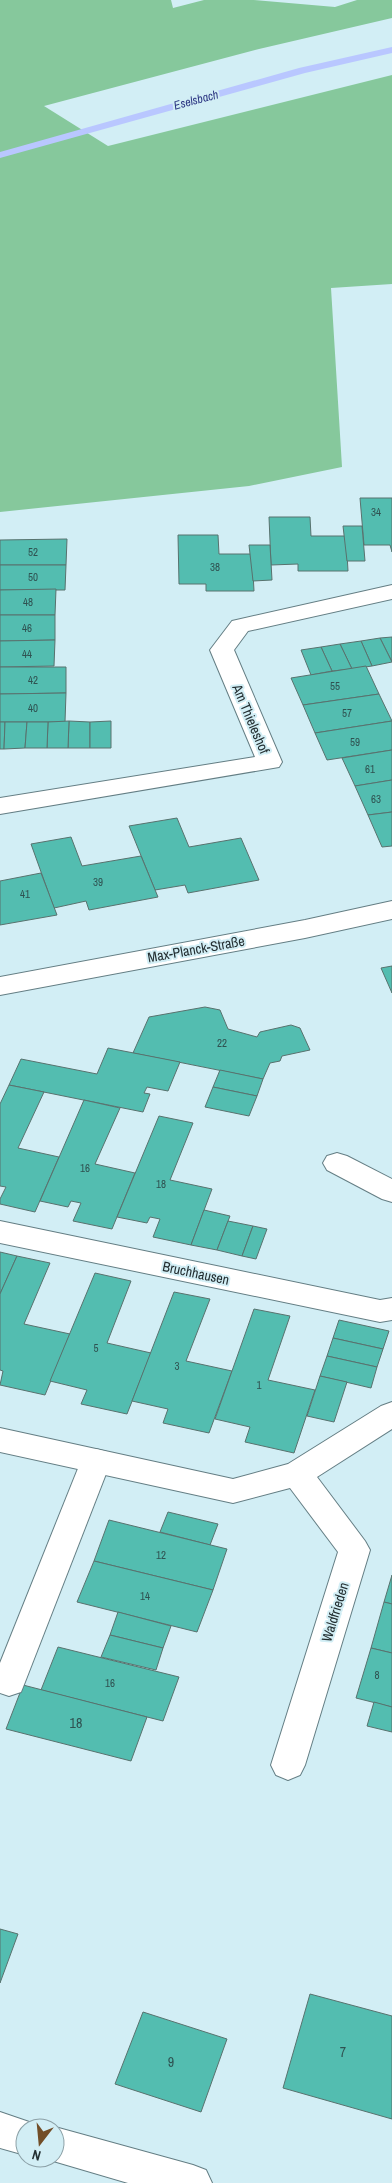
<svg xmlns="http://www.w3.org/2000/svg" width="392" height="2183" font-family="'Archivo Narrow',sans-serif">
<rect width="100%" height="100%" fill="#d2eef5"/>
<polygon fill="#86c89c" points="0,0 171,0 173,8 204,0 254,0 335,7 357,0 392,0 392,18 259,49 44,106 108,146 392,75 392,284 331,288 342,467 249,486 0,512"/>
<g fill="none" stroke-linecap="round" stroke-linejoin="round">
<polygon fill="#b9c7ff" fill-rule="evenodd" points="392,47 392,53 305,73 0,158 0,152 299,68"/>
</g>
<g fill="#53bdb0" stroke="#58726e">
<polygon points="360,498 392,498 392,552 390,545 364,545"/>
<polygon points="269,517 310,517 311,536 346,536 348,571 298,571 298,564 271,565"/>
<polygon points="343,526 362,526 365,561 347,561"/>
<polygon points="178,535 218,535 219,554 252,554 254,591 206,591 206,584 179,584"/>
<polygon points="67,539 66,565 0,565 0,540"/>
<polygon points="249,545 270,545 272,580 253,581"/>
<polygon points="0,565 66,565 65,590 0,590"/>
<polygon points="56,589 55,615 0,615 0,590"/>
<polygon points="0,615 55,615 55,640 0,641"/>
<polygon points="392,637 392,662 380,638"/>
<polygon points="380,638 392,662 372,666 361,641"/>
<polygon points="55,640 54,666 0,667 0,641"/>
<polygon points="361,641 372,666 352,669 340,644"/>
<polygon points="340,644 352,669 332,671 321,647"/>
<polygon points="321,647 332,671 311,675 301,650"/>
<polygon points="366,666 379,694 303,705 291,678"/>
<polygon points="0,667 66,667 66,693 0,694"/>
<polygon points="66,693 65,722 0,722 0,694"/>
<polygon points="379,694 392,721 315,733 303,705"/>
<polygon points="69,721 90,722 90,748 68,748"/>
<polygon points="69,721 68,748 47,748 48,722"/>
<polygon points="111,721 111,748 90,748 90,722"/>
<polygon points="392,721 392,750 327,760 315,733"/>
<polygon points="0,722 5,722 4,749 0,749"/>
<polygon points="5,722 27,722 25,748 4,749"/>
<polygon points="27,722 48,722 47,748 25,748"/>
<polygon points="392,750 392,780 355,786 342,758"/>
<polygon points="392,780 392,812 368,815 355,786"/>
<polygon points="392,812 392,846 382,847 368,815"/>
<polygon points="177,818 189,847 241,838 259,880 188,893 185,885 155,890 129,826"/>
<polygon points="71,837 82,866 141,856 158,897 89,910 86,901 54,908 31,844"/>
<polygon points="41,873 57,915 0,925 0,881"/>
<polygon points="392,966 392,993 381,968"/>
<polygon points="205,1007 220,1010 228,1029 257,1037 260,1032 291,1025 300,1028 310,1050 282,1056 280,1061 270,1063 263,1079 133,1053 149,1017"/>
<polygon points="108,1048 180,1062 168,1091 147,1087 144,1093 150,1094 143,1112 9,1085 21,1059 97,1074"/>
<polygon points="220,1070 263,1079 257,1096 213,1087"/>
<polygon points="9,1085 44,1092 18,1148 59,1157 35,1212 0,1204 0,1199 6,1187 0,1186 0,1104"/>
<polygon points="213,1087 257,1096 249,1116 205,1107"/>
<polygon points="84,1100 120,1108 95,1164 135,1173 112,1229 73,1221 81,1203 71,1201 68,1207 40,1201"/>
<polygon points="159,1116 193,1123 170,1180 212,1189 191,1245 153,1237 160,1219 150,1217 147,1223 117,1217"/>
<polygon points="204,1210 230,1216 217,1250 191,1245"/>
<polygon points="228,1221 253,1226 242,1256 217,1250"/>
<polygon points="253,1226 267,1229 256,1259 242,1256"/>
<polygon points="0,1252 17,1256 0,1294"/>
<polygon points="17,1256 50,1263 24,1324 70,1334 45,1395 0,1385 3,1371 0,1370 0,1294"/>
<polygon points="95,1273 131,1281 107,1343 151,1353 127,1414 81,1404 87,1390 50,1381"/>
<polygon points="174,1292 210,1299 186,1361 232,1371 209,1433 163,1423 168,1409 132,1401"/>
<polygon points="254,1309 290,1316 268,1380 315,1390 294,1453 245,1442 250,1427 215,1419"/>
<polygon points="339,1320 389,1331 383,1349 333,1338"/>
<polygon points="333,1338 383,1349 377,1367 327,1356"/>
<polygon points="327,1356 377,1367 371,1388 320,1376"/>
<polygon points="320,1376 347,1382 334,1422 307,1416"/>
<polygon points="168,1512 218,1524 210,1545 160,1532"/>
<polygon points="109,1520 227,1549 213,1590 94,1561"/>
<polygon points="94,1561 213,1590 197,1632 77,1602"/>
<polygon points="392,1575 392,1604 384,1602"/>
<polygon points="384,1602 392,1604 392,1653 371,1648"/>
<polygon points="118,1612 171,1626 163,1648 110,1635"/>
<polygon points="110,1635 163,1648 156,1670 101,1657"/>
<polygon points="58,1647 179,1677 163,1721 41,1690"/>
<polygon points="371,1648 392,1653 392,1707 356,1698"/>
<polygon points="23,1685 147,1717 131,1761 6,1729"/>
<polygon points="374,1702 392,1707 392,1732 367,1726"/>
<polygon points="0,1929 18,1934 0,1983"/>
<polygon points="310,1994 392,2016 392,2119 283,2088"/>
<polygon points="143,2012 227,2039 201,2112 115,2084"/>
</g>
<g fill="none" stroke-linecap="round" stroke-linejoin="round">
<g stroke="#647e84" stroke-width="2">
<polygon id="lane" points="96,1449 107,1452 111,1461 25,1682 21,1692 9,1696 0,1693 0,1663 81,1461 85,1452"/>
</g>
<g stroke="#647e84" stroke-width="2">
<g id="street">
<polygon points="392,585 392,599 248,631 234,650 282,762 279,767 0,814 0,798 255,757 210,650 232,621"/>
<polygon points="337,1153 347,1156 392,1179 392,1202 382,1199 327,1170 323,1163 327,1156"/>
<polygon points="0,1221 380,1300 392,1298 392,1320 380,1322 0,1243"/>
<polygon points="392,1402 392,1429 317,1477 365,1541 370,1550 305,1765 300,1775 288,1780 276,1775 271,1765 338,1552 290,1488 233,1503 0,1452 0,1428 233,1479 288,1464 381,1406"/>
<polygon points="0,2112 38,2125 40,2128 25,2128 25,2155 0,2148"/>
<polygon points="55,2127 193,2165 206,2170 212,2183 128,2183 43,2158 55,2158 55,2128 53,2128"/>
</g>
</g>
<g stroke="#647e84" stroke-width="2">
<polygon id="secondary" points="392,901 392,919 305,938 0,995 0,977 305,920"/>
</g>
<use href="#lane" fill="#fff" fill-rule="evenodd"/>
<use href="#street" fill="#fff" fill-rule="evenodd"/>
<use href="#secondary" fill="#fff" fill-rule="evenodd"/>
</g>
<g text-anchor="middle" stroke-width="4" stroke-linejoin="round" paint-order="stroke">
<g font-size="11" fill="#2f5251">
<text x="376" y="516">34</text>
<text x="33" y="556">52</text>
<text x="215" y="571">38</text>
<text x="33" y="581">50</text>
<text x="28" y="606">48</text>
<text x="27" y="632">46</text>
<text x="27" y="658">44</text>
<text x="33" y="684">42</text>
<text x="335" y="690">55</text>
<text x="33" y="712">40</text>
<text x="347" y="717">57</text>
<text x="355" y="746">59</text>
<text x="370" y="773">61</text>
<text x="376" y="803">63</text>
<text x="98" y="886">39</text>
<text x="25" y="898">41</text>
<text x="222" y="1047">22</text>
<text x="85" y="1172">16</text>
<text x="161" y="1188">18</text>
<text x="96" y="1352">5</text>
<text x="177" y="1370">3</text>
<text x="259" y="1389">1</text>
<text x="161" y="1559">12</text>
<text x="145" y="1600">14</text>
<text x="377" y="1679">8</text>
<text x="110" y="1687">16</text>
</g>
<g font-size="12" font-style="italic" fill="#2c3683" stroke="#d2eef5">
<text transform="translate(196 100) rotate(-15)" y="4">Eselsbach</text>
</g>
<g font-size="14" fill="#232e31" stroke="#d2eef5">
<text transform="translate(251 719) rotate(67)" y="5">Am Thieleshof</text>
<text transform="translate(196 949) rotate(-10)" y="5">Max-Planck-Straße</text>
<text transform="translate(196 1273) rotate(12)" y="5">Bruchhausen</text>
<text transform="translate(335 1612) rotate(-73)" y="5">Waldfrieden</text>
</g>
<g font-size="14" fill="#2f5251">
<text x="76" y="1728">18</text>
<text x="343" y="2057">7</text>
<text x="171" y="2067">9</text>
</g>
</g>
<g transform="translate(40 2143) rotate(196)"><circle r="24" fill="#d2eef5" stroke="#8ca1a7"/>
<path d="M0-4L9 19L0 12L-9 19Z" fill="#724e28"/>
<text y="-8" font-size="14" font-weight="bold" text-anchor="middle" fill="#232e31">N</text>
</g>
</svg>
